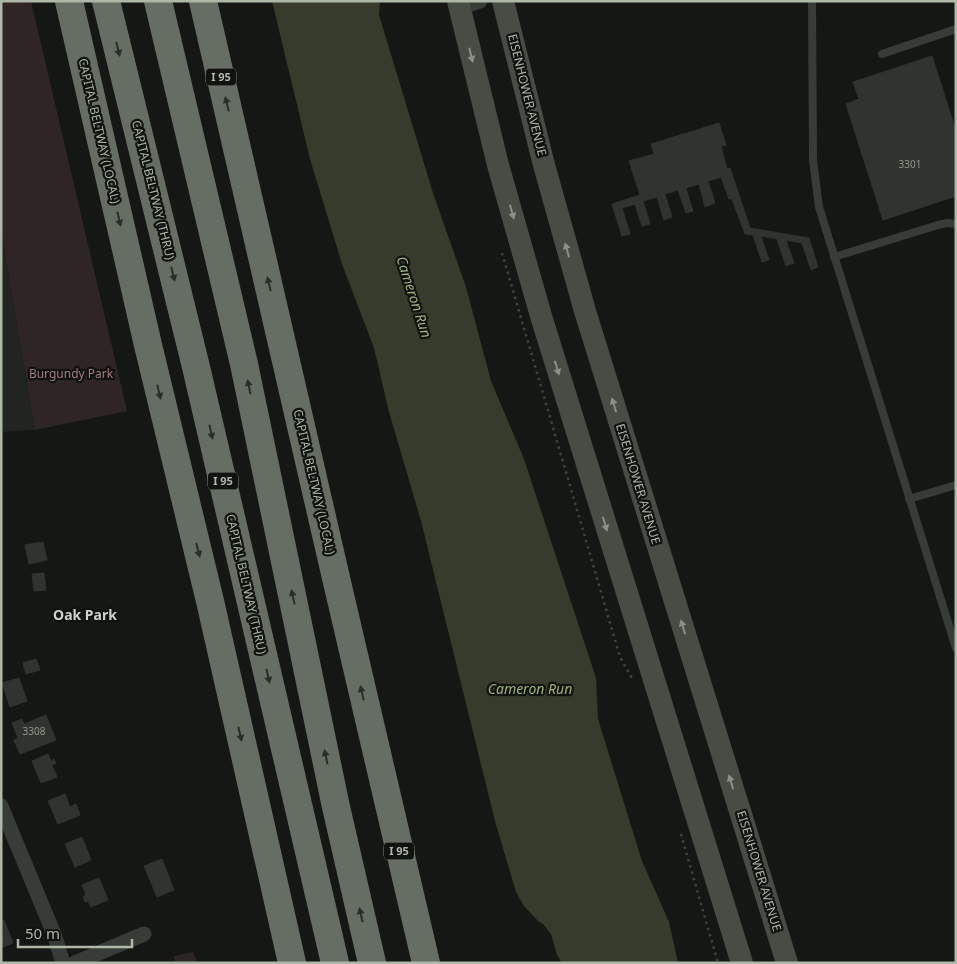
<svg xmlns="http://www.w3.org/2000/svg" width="957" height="964" font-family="'Noto Sans',sans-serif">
<rect width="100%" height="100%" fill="#151715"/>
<polygon fill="#212421" points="1,231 35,430 1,432"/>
<g fill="#2f2525">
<polygon points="1,1 31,1 127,411 35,430 1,231"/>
<polygon points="193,952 197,963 175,963 174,956"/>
</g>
<polygon fill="#363b2b" points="272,1 380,1 379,15 433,193 466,287 491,381 524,459 596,678 598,719 642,861 669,922 678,963 562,963 557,955 551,934 543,924 538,921 524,906 516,892 495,821 421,521 389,412 374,348 342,264 310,159"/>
<g fill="#303330" stroke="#2f332f">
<polygon points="932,56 956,131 956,196 883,220 846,104 859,99 853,82"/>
<polygon points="719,123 726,145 721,146 727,169 730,168 750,228 809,238 818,267 811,270 802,243 786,240 794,263 786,266 777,239 761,236 769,260 762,262 753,235 745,234 732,199 729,199 721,177 708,181 715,203 705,207 699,184 686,188 693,211 686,213 678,190 665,194 672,217 664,220 657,197 643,201 650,224 642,226 635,204 622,208 630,234 622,236 612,204 640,195 629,161 654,154 651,144"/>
<polygon points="43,542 47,560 29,564 25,545"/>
<polygon points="44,573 46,590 34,591 32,574"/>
<polygon points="36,659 40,670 26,674 23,663"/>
<polygon points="19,678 27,701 10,707 2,683"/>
<polygon points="46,715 56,740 20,754 14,740 18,738 12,723 22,719 24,724"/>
<polygon points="48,754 51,761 54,759 56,763 52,765 57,777 41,783 32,761"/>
<polygon points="65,794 70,807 76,804 80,815 58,824 48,801"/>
<polygon points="82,837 91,860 75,867 65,844"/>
<polygon points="162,859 174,890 157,897 144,866"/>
<polygon points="99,878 108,900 91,907 88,901 85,902 83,897 86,895 82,885"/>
<polygon points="4,920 13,943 1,948 1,921"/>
</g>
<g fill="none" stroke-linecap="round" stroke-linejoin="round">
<g stroke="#3f433c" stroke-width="2.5" stroke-dasharray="2.5 4" stroke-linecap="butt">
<polyline points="502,253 620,657 633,680"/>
<polyline points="681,834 718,963"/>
</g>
<g stroke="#383c36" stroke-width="8">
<polyline points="812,1 813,160 819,207 956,648"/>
<polyline points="882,54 956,29"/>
<polyline points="834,257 938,225 947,223 956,224"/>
<polyline points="909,499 956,485"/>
</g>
<g stroke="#383c36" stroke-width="15">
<polyline points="460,8 480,1"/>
<polyline points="1,806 54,934 63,963"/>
<polyline points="75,963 144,934"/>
</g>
<g stroke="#474c44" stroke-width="22">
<polyline points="458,1 498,165 541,316 742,963"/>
<polyline points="503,1 544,165 585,311 787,963"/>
</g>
<g stroke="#666d62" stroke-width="28">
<polyline points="69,1 148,345 210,601 292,963"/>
<polyline points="106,1 196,367 335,963"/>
<polyline points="158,1 244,364 336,807 372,963"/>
<path d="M203,1c76,320 146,642 223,962"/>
</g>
</g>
<defs><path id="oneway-solid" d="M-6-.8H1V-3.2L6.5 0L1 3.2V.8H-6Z" transform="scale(1.25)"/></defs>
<g fill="#2a2d29">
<use href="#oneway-solid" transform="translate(118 49) rotate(76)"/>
<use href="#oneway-solid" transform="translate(227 104) rotate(-104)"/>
<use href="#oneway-solid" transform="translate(119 219) rotate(77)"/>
<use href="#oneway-solid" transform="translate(173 274) rotate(76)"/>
<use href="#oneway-solid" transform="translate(269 284) rotate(-103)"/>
<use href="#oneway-solid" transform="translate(249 387) rotate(-102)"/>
<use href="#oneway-solid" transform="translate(159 392) rotate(76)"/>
<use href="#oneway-solid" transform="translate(211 432) rotate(77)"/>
<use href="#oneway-solid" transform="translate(198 550) rotate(76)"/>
<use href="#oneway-solid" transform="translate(293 597) rotate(-102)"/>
<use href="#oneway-solid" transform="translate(268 676) rotate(77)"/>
<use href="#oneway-solid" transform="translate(362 693) rotate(-103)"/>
<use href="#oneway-solid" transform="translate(240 734) rotate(77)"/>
<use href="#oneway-solid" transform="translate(326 757) rotate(-102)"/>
<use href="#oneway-solid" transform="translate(361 915) rotate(-103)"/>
</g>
<g fill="#899284">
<use href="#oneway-solid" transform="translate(471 55) rotate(76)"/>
<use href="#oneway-solid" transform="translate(512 212) rotate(74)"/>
<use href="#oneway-solid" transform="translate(567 250) rotate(-106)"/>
<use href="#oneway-solid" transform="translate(557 368) rotate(73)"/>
<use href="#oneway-solid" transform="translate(614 405) rotate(-107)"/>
<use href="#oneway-solid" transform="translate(605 524) rotate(73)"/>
<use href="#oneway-solid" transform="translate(683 627) rotate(-107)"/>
<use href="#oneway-solid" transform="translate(731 782) rotate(-107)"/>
</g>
<g text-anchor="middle" stroke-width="4.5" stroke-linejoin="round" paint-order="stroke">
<g font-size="10" fill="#8e9789">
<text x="910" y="168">3301</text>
<text x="34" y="735">3308</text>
</g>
<g fill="#101210" stroke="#7e867a" stroke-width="1">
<rect x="206" y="68.5" width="30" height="17" rx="4"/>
<rect x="208" y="472.5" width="30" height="17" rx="4"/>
<rect x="384" y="842.5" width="30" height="17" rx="4"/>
</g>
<g font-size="11" font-weight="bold" fill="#adb8a7">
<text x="221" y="81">I 95</text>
<text x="223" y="485">I 95</text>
<text x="399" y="855">I 95</text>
</g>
<g font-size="12" fill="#adb8a7" stroke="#101210">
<text transform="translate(527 95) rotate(76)" y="4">EISENHOWER AVENUE</text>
<text transform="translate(99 131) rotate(77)" y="4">CAPITAL BELTWAY (LOCAL)</text>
<text transform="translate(153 190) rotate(76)" y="4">CAPITAL BELTWAY (THRU)</text>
<text transform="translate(314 482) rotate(77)" y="4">CAPITAL BELTWAY (LOCAL)</text>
<text transform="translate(638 484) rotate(73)" y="4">EISENHOWER AVENUE</text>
<text transform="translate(246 584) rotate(77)" y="4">CAPITAL BELTWAY (THRU)</text>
<text transform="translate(759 871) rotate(73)" y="4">EISENHOWER AVENUE</text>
</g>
<g font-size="12" fill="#a37d7e" stroke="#101210">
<text x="71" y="378">Burgundy Park</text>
</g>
<g font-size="14" font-style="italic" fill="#9fb47c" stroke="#101210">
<text transform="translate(414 297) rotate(72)" y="5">Cameron Run</text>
<text x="530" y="694">Cameron Run</text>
</g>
<g font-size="14" font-weight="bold" fill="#ccd3c8" stroke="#101210">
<text x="85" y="620">Oak Park</text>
</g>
</g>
<rect width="957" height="964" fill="none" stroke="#adb8a7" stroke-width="5"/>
<path d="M18 939v8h114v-8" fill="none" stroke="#adb8a7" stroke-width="2.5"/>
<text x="25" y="939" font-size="15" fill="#adb8a7" stroke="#101210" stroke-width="4" paint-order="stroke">50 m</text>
</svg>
